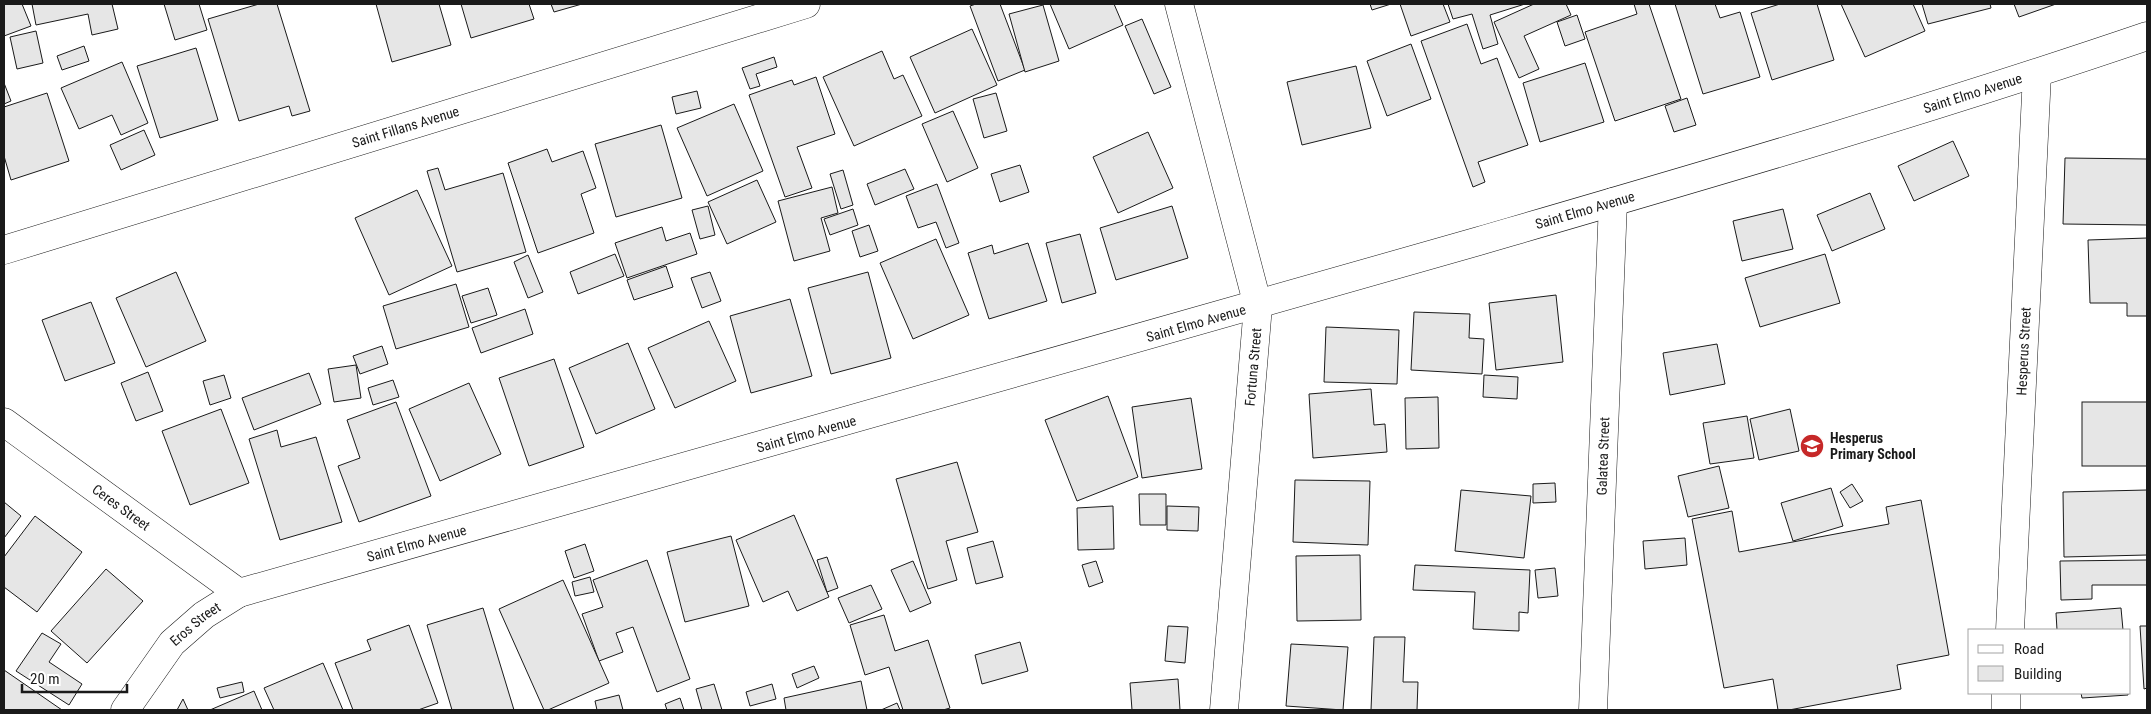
<svg xmlns="http://www.w3.org/2000/svg" width="2151" height="714" font-family="'Roboto Condensed',sans-serif">
<rect width="100%" height="100%" fill="#fff"/>
<g fill="#e6e6e6" stroke="#1a1a1a">
<polygon points="4,4 22,4 31,26 4,36"/>
<polygon points="32,4 112,4 118,29 92,35 88,14 36,25"/>
<polygon points="164,4 199,4 207,30 175,40"/>
<polygon points="259,4 277,4 310,111 292,116 289,106 239,121 208,19"/>
<polygon points="376,4 439,4 451,45 392,62"/>
<polygon points="461,4 529,4 534,19 471,38"/>
<polygon points="551,4 582,4 554,12"/>
<polygon points="976,4 1000,4 1025,70 998,81 970,6"/>
<polygon points="1050,4 1114,4 1123,25 1069,49"/>
<polygon points="1370,4 1391,4 1372,10"/>
<polygon points="1400,4 1443,4 1450,22 1411,36"/>
<polygon points="1448,4 1525,4 1490,15 1498,44 1483,49 1472,14 1453,19"/>
<polygon points="1534,4 1566,4 1571,15 1524,36 1539,69 1519,78 1494,22"/>
<polygon points="1634,4 1649,4 1681,99 1615,121 1585,32 1637,14"/>
<polygon points="1675,4 1715,4 1720,18 1740,12 1760,77 1703,94"/>
<polygon points="1780,4 1817,4 1834,60 1772,80 1751,13"/>
<polygon points="1841,4 1913,4 1925,31 1865,57"/>
<polygon points="1922,4 1990,4 1991,8 1928,24"/>
<polygon points="2014,4 2056,4 2019,17"/>
<polygon points="1043,5 1059,61 1025,72 1009,14"/>
<polygon points="1577,15 1585,39 1565,46 1557,22"/>
<polygon points="1142,19 1171,87 1154,94 1125,26"/>
<polygon points="1467,24 1481,64 1497,58 1528,145 1478,162 1485,182 1473,187 1421,41"/>
<polygon points="972,29 997,85 935,113 910,57"/>
<polygon points="36,31 43,63 17,69 10,37"/>
<polygon points="1411,44 1431,99 1387,116 1367,61"/>
<polygon points="84,46 89,61 62,70 57,56"/>
<polygon points="196,48 218,120 160,138 137,66"/>
<polygon points="882,51 894,79 903,75 922,116 854,146 823,77"/>
<polygon points="774,57 777,67 756,74 760,86 750,89 742,68"/>
<polygon points="122,62 148,123 121,135 112,115 79,129 61,88"/>
<polygon points="1585,63 1604,122 1540,142 1523,83"/>
<polygon points="1356,66 1371,128 1302,145 1287,82"/>
<polygon points="816,77 835,134 797,147 812,188 785,197 749,95 792,80 794,85"/>
<polygon points="4,83 11,101 4,104"/>
<polygon points="697,91 701,108 676,114 672,97"/>
<polygon points="47,93 69,161 11,180 4,156 4,107"/>
<polygon points="996,93 1007,131 984,138 973,99"/>
<polygon points="1687,98 1696,125 1674,132 1665,106"/>
<polygon points="734,104 763,171 707,196 677,128"/>
<polygon points="953,111 978,168 947,182 922,124"/>
<polygon points="661,125 682,198 616,217 595,144"/>
<polygon points="144,130 155,155 121,170 110,145"/>
<polygon points="1148,132 1173,188 1118,213 1093,157"/>
<polygon points="1953,141 1969,176 1914,201 1898,166"/>
<polygon points="547,149 552,162 583,151 596,188 581,194 594,233 538,253 508,163"/>
<polygon points="2065,158 2147,159 2147,225 2063,224"/>
<polygon points="1020,165 1029,192 1000,202 991,174"/>
<polygon points="438,168 445,190 503,173 526,252 457,272 427,171"/>
<polygon points="905,169 914,189 875,205 867,184"/>
<polygon points="843,170 853,205 841,209 830,174"/>
<polygon points="757,180 776,222 727,244 708,202"/>
<polygon points="937,184 959,243 946,248 936,222 918,228 906,196"/>
<polygon points="832,187 838,213 821,218 830,251 794,261 778,201"/>
<polygon points="417,190 452,266 389,295 355,218"/>
<polygon points="1870,193 1885,229 1832,251 1817,215"/>
<polygon points="708,206 715,235 700,239 692,210"/>
<polygon points="1172,206 1188,258 1116,280 1100,228"/>
<polygon points="853,209 858,225 830,235 824,219"/>
<polygon points="1783,209 1793,249 1742,261 1733,221"/>
<polygon points="869,225 878,251 860,257 852,231"/>
<polygon points="662,227 666,241 690,233 697,254 627,278 615,243"/>
<polygon points="1080,234 1096,293 1062,303 1046,243"/>
<polygon points="2147,238 2147,316 2127,316 2127,303 2090,303 2088,240"/>
<polygon points="936,239 969,315 913,339 880,263"/>
<polygon points="1028,243 1047,301 989,319 968,253 992,245 994,254"/>
<polygon points="615,254 624,276 578,294 570,272"/>
<polygon points="1825,254 1840,303 1760,327 1745,278"/>
<polygon points="528,255 543,292 528,298 514,262"/>
<polygon points="666,266 673,287 634,300 627,280"/>
<polygon points="176,272 206,341 146,367 116,298"/>
<polygon points="710,272 721,301 702,308 691,278"/>
<polygon points="868,272 891,358 831,374 808,288"/>
<polygon points="456,284 469,327 396,349 383,306"/>
<polygon points="488,288 497,315 471,323 462,296"/>
<polygon points="1556,295 1563,362 1496,370 1489,303"/>
<polygon points="790,299 812,376 751,393 730,316"/>
<polygon points="91,302 115,363 65,381 42,320"/>
<polygon points="525,309 533,334 481,353 472,328"/>
<polygon points="1414,312 1470,314 1469,338 1484,339 1482,374 1411,370"/>
<polygon points="709,321 736,381 675,408 648,348"/>
<polygon points="1326,327 1399,330 1397,384 1324,382"/>
<polygon points="628,343 655,409 596,434 569,368"/>
<polygon points="1717,344 1725,384 1670,395 1663,353"/>
<polygon points="382,346 388,364 360,374 353,356"/>
<polygon points="554,359 584,447 529,466 499,378"/>
<polygon points="356,365 361,398 334,402 328,369"/>
<polygon points="148,372 163,411 136,421 121,383"/>
<polygon points="309,373 321,404 254,430 242,398"/>
<polygon points="224,375 231,398 210,405 203,381"/>
<polygon points="1484,375 1518,377 1517,399 1483,397"/>
<polygon points="393,380 399,397 373,405 368,388"/>
<polygon points="469,383 501,454 440,481 409,409"/>
<polygon points="1371,389 1374,425 1385,424 1387,452 1313,458 1309,394"/>
<polygon points="1108,396 1138,477 1077,501 1045,420"/>
<polygon points="1438,397 1439,448 1406,449 1405,398"/>
<polygon points="1191,398 1202,469 1142,478 1132,407"/>
<polygon points="396,402 431,496 359,522 338,466 360,458 347,420"/>
<rect x="2082" y="402" width="65" height="64"/>
<polygon points="221,409 249,483 190,505 162,431"/>
<polygon points="1790,409 1799,451 1759,460 1750,419"/>
<polygon points="1747,416 1754,458 1710,464 1703,423"/>
<polygon points="277,430 281,447 316,437 342,522 280,540 249,439"/>
<polygon points="957,462 978,532 946,541 957,580 928,589 896,479"/>
<polygon points="1719,466 1729,508 1688,517 1678,476"/>
<polygon points="1295,480 1370,481 1368,545 1293,542"/>
<polygon points="1555,483 1556,502 1533,503 1533,484"/>
<polygon points="1852,484 1863,501 1850,508 1840,492"/>
<polygon points="1831,488 1843,526 1793,541 1781,503"/>
<polygon points="1461,490 1531,496 1524,558 1455,551"/>
<polygon points="2147,490 2147,555 2064,557 2063,492"/>
<polygon points="1139,494 1166,494 1166,525 1140,525"/>
<polygon points="1921,500 1949,655 1897,665 1901,689 1789,710 1778,710 1773,679 1724,688 1692,519 1732,511 1739,552 1889,524 1886,507"/>
<polygon points="4,502 21,516 4,538"/>
<polygon points="1113,506 1114,549 1078,550 1077,508"/>
<polygon points="1167,506 1199,507 1198,531 1167,530"/>
<polygon points="794,515 829,597 797,611 788,591 763,602 736,540"/>
<polygon points="35,516 82,552 37,612 4,587 4,557"/>
<polygon points="731,536 749,606 685,622 667,552"/>
<polygon points="1685,538 1687,565 1645,569 1643,541"/>
<polygon points="993,541 1003,577 976,584 967,548"/>
<polygon points="585,544 594,571 574,578 565,551"/>
<polygon points="1360,555 1361,620 1297,621 1296,556"/>
<polygon points="827,557 838,588 827,592 817,560"/>
<polygon points="647,560 690,679 657,692 633,627 616,633 623,652 599,661 582,614 603,607 593,580"/>
<polygon points="2147,560 2147,585 2092,585 2092,599 2061,600 2060,561"/>
<polygon points="913,561 931,603 910,612 891,570"/>
<polygon points="1096,561 1103,582 1089,587 1082,565"/>
<polygon points="1415,565 1530,570 1528,613 1519,612 1519,631 1473,629 1475,592 1413,590"/>
<polygon points="1555,568 1558,596 1538,598 1535,570"/>
<polygon points="106,569 143,601 87,663 51,631"/>
<polygon points="590,577 594,592 575,596 572,582"/>
<polygon points="563,580 609,683 548,710 544,710 499,609"/>
<polygon points="871,585 882,609 849,623 838,598"/>
<polygon points="483,608 514,710 452,710 427,625"/>
<polygon points="2121,608 2123,630 2057,630 2056,613"/>
<polygon points="884,615 895,651 928,640 950,708 943,710 903,710 889,667 865,675 850,625"/>
<polygon points="409,625 438,703 418,710 353,710 335,663 371,650 367,640"/>
<polygon points="1168,626 1188,627 1185,663 1165,661"/>
<polygon points="2140,626 2147,626 2147,688 2144,689"/>
<polygon points="42,633 61,644 49,662 82,684 69,705 16,671"/>
<polygon points="1374,637 1405,637 1403,682 1418,682 1417,710 1371,710"/>
<polygon points="1020,642 1028,671 982,684 975,655"/>
<polygon points="1291,644 1348,647 1343,710 1286,706"/>
<polygon points="323,663 343,710 274,710 264,688"/>
<polygon points="814,666 819,678 797,688 792,674"/>
<polygon points="4,670 62,710 4,710"/>
<polygon points="1178,679 1180,710 1132,710 1130,683"/>
<polygon points="861,681 867,710 786,710 784,698"/>
<polygon points="242,682 244,692 220,698 217,688"/>
<polygon points="714,684 722,710 702,710 696,689"/>
<polygon points="772,684 776,699 750,706 746,692"/>
<polygon points="254,691 262,710 210,710"/>
<polygon points="2081,693 2128,693 2128,695 2082,698"/>
<polygon points="619,695 623,710 597,710 595,701"/>
<polygon points="680,698 684,710 667,710 665,704"/>
<polygon points="183,699 188,710 177,710"/>
<polygon points="897,703 900,710 881,710"/>
</g>
<g fill="none" stroke-linecap="round" stroke-linejoin="round">
<g stroke="#1a1a1a" stroke-width="29">
<g id="street">
<polyline points="1179,4 1258,306 1224,710"/>
<path id="s1" d="M4,250l802,-246"/>
<path id="s2" d="M4,422l235,171"/>
<path id="s3" d="M2010,630l27,-556"/>
<path id="s4" d="M125,710l47,-67 32,-28 35,-22c414,-116 828,-231 1240,-352 223,-65 448,-130 668,-205"/>
<path id="s5" d="M1593,710l20,-508"/>
<polyline points="2006,710 2006,693"/>
</g>
</g>
<use href="#street" stroke="#fff" stroke-width="28"/>
</g>
<defs>
<g id="school-disc" transform="scale(1.25)"><circle r="9.5" fill="#c62828" stroke="#fff"/><path d="M0-5L7-2L0 1L-7-2ZM-4 1L0 2.5L4 1V4Q0 6-4 4Z" fill="#fff"/></g>
</defs>
<g fill-rule="evenodd">
<use href="#school-disc" x="1812" y="446"/>
</g>
<g text-anchor="middle" stroke-width="4" stroke-linejoin="round" paint-order="stroke">
<g font-size="14" fill="#1a1a1a" stroke="#fff">
<text dy="5" stroke="none"><textPath href="#s4" startOffset="1970">Saint Elmo Avenue</textPath></text>
<text dy="5" stroke="none"><textPath href="#s1" startOffset="420">Saint Fillans Avenue</textPath></text>
<text dy="5" stroke="none"><textPath href="#s4" startOffset="1565">Saint Elmo Avenue</textPath></text>
<text dy="5" stroke="none"><textPath href="#s4" startOffset="1160">Saint Elmo Avenue</textPath></text>
<text dy="5" stroke="none"><textPath href="#s3" startOffset="279">Hesperus Street</textPath></text>
<text transform="translate(1253 367) rotate(-85)" y="5">Fortuna Street</text>
<text dy="5" stroke="none"><textPath href="#s4" startOffset="755">Saint Elmo Avenue</textPath></text>
<text dy="5" stroke="none"><textPath href="#s5" startOffset="254">Galatea Street</textPath></text>
<text dy="5" stroke="none"><textPath href="#s2" startOffset="145">Ceres Street</textPath></text>
<text dy="5" stroke="none"><textPath href="#s4" startOffset="350">Saint Elmo Avenue</textPath></text>
<text dy="5" stroke="none"><textPath href="#s4" startOffset="112">Eros Street</textPath></text>
</g>
<g font-size="14" font-weight="bold" fill="#1a1a1a" stroke="#fff" text-anchor="start">
<text x="1830" y="443">Hesperus<tspan x="1830" dy="16">Primary School</tspan></text>
</g>
</g>
<rect width="2151" height="714" fill="none" stroke="#1a1a1a" stroke-width="10"/>
<rect x="1968" y="629" width="162" height="65" fill="#ffffff" stroke="#a3a3a3"/>
<rect x="1978" y="645" width="25" height="8" fill="#ffffff" stroke="#a3a3a3"/>
<text x="2014" y="654" font-size="15" fill="#1a1a1a">Road</text>
<rect x="1978" y="666" width="25" height="15" fill="#e6e6e6" stroke="#a3a3a3"/>
<text x="2014" y="679" font-size="15" fill="#1a1a1a">Building</text>
<path d="M22 684v8h105v-8" fill="none" stroke="#1a1a1a" stroke-width="2.5"/>
<text x="30" y="684" font-size="15" fill="#1a1a1a" stroke="#ffffff" stroke-width="4" paint-order="stroke">20 m</text>
</svg>
